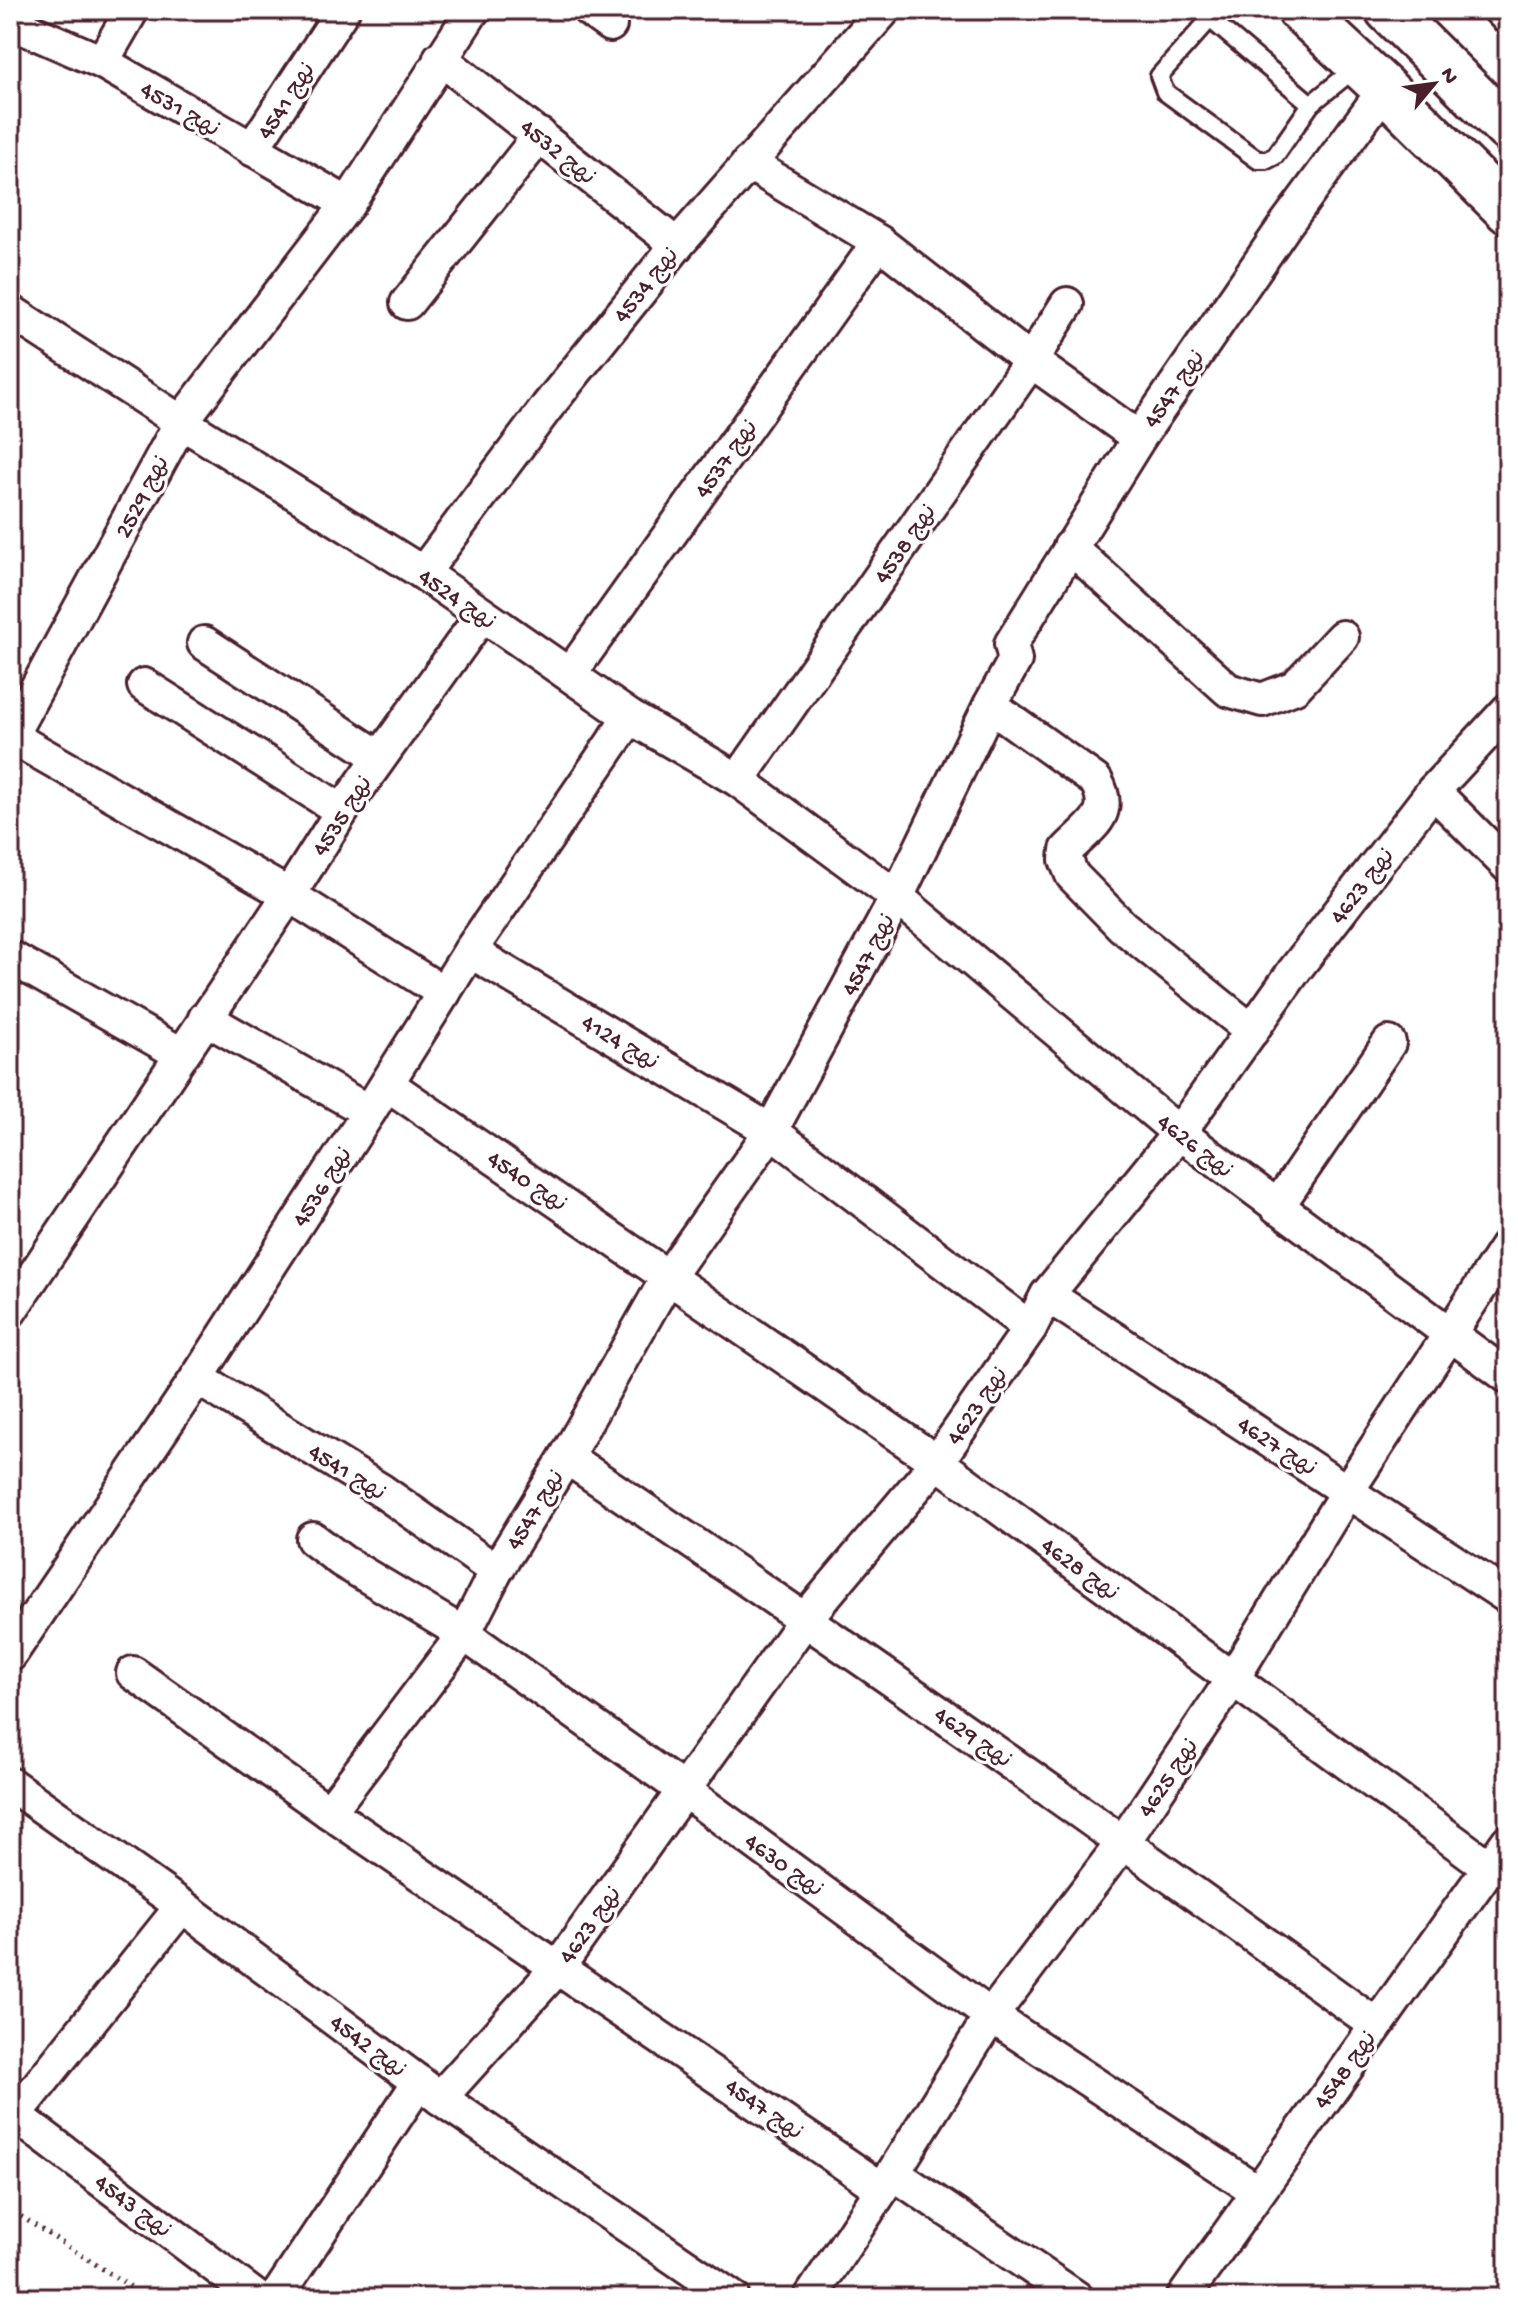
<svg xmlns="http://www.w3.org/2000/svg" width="1518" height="2308" font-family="'Gochi Hand','Playpen Sans Arabic',sans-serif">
<rect width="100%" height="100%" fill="#fff"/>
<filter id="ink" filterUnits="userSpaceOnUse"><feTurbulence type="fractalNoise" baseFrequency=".0125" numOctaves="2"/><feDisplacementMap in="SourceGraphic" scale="16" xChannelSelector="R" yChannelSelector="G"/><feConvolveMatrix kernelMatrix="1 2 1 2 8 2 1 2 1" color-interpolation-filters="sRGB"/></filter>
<g filter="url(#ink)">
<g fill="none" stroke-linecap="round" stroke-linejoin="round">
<g stroke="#4a1f2b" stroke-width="22">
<g id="service">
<polyline points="1216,10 1210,19 1311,104 1358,66"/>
<polyline points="1210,19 1159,76 1165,92 1258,160 1267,160 1275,156 1311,104"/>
</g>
</g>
<g stroke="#4a1f2b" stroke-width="38">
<g id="minor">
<polyline points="589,10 610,25"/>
<polyline points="1500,10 1508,18"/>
<polyline points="10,22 102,62 348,204"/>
<polyline points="440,58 677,245"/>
<polyline points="102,62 132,10"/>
<polyline points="252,149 343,10"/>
<polyline points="748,163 879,242 1031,361 1139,438"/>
<polyline points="407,303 540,135"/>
<polyline points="10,311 181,422 423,573 630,717 738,780 897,897 1179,1133 1508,1377"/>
<polyline points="1070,547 1228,690 1262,700 1295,687 1342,637"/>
<polyline points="423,573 547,407 677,245 884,10"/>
<polyline points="204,643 379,757"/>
<polyline points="570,674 879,242"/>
<polyline points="144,685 342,811"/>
<path d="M990,705l106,76c19,34 -6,45 -29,69l-1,10 6,15 50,51 130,105"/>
<polyline points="738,780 1031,361 1067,304"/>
<polyline points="1433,791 1508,866"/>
<polyline points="470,951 771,1131 1030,1328"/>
<polyline points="10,957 181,1054"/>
<polyline points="444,993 289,895 19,741 14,730 181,422 348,204 473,10"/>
<polyline points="205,1018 369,1112"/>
<polyline points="387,1084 937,1462 1489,1867"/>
<polyline points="1277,1207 1389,1043"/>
<polyline points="1047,1295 1508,1597"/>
<polyline points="10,1311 289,895 342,811 482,615"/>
<polyline points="197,1378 382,1491 496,1571"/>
<path d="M566,1457c274,184 543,373 810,568"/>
<polyline points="313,1539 342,1561 464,1634 685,1791 991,2016 1257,2191"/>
<polyline points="10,1655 197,1378 369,1112 470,951 630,717"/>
<polyline points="133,1673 329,1812 882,2189"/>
<polyline points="10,1784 182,1906 440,2098 733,2298"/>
<polyline points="329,1812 464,1634 496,1571 566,1457 668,1277 771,1131 897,897 990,705 1015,660 1011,644 1139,438 1286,224 1385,89"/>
<polyline points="440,2098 559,1966 806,1618 937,1462 1030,1328 1047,1295 1179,1133 1294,971 1433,791 1508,710"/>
<polyline points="10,2111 257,2298"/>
<polyline points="15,2115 182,1906"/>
<polyline points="893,2173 1077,2298"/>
<polyline points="276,2298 419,2082"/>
<polyline points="810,2298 893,2173 991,2016 1124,1841 1232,1680 1348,1490 1508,1245"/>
<polyline points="1183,2298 1508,1841"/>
</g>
</g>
<g stroke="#4a1f2b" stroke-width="50">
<g id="secondary">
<polyline points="1300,10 1385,89 1508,211"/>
<polyline points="1388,10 1508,129"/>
</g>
</g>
<polyline stroke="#4a1f2b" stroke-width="5" stroke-dasharray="2 6" stroke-linecap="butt" points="10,2206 11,2210 134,2289 129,2298"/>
<use href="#service" stroke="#fff" stroke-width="16"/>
<use href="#minor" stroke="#fff" stroke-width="32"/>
<use href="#secondary" stroke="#fff" stroke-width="44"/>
<polyline stroke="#4a1f2b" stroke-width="6" stroke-dasharray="12 6" stroke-linecap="butt" points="10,2289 26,2298"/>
</g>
</g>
<g text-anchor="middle" stroke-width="6" stroke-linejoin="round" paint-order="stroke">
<g font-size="24" fill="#4a1f2b" stroke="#fff">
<text transform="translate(285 100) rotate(-57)" y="8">نهج 4541</text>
<text transform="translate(181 108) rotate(30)" y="8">نهج 4531</text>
<text transform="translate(559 151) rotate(39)" y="8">نهج 4532</text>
<text transform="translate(645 284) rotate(-51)" y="8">نهج 4534</text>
<text transform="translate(1173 388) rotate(-55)" y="8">نهج 4547</text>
<text transform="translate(725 458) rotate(-54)" y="8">نهج 4537</text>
<text transform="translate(141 496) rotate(-62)" y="8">نهج 2529</text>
<text transform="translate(904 543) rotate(-55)" y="8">نهج 4538</text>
<text transform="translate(458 598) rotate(35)" y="8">نهج 4524</text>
<text transform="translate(341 815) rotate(-57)" y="8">نهج 4535</text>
<text transform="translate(1361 885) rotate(-52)" y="8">نهج 4623</text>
<text transform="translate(867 954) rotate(-62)" y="8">نهج 4547</text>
<text transform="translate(621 1041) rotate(31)" y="8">نهج 4124</text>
<text transform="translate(1196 1145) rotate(38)" y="8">نهج 4626</text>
<text transform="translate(528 1180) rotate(34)" y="8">نهج 4540</text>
<text transform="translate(321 1186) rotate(-57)" y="8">نهج 4536</text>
<text transform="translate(976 1405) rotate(-55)" y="8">نهج 4623</text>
<text transform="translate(1278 1445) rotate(33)" y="8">نهج 4627</text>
<text transform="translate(348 1471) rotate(32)" y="8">نهج 4541</text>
<text transform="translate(534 1509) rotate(-58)" y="8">نهج 4547</text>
<text transform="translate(1081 1568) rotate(36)" y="8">نهج 4628</text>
<text transform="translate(974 1736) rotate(35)" y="8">نهج 4629</text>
<text transform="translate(1167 1777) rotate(-56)" y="8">نهج 4625</text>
<text transform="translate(785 1864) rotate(36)" y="8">نهج 4630</text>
<text transform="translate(589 1924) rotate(-54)" y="8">نهج 4623</text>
<text transform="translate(369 2045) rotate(37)" y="8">نهج 4542</text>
<text transform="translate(1344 2069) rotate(-54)" y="8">نهج 4548</text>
<text transform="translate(765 2108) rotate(35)" y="8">نهج 4547</text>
<text transform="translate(134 2205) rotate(37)" y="8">نهج 4543</text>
</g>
</g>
<rect width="1518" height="2308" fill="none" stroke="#fff" stroke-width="40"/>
<rect x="20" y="20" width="1478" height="2268" fill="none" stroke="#4a1f2b" stroke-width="3" filter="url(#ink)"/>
<g transform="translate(1434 84) rotate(61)" stroke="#ffffff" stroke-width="6" paint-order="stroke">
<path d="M0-6L14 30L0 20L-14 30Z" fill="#4a1f2b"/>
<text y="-12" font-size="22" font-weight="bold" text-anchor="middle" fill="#4a1f2b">N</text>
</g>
</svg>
